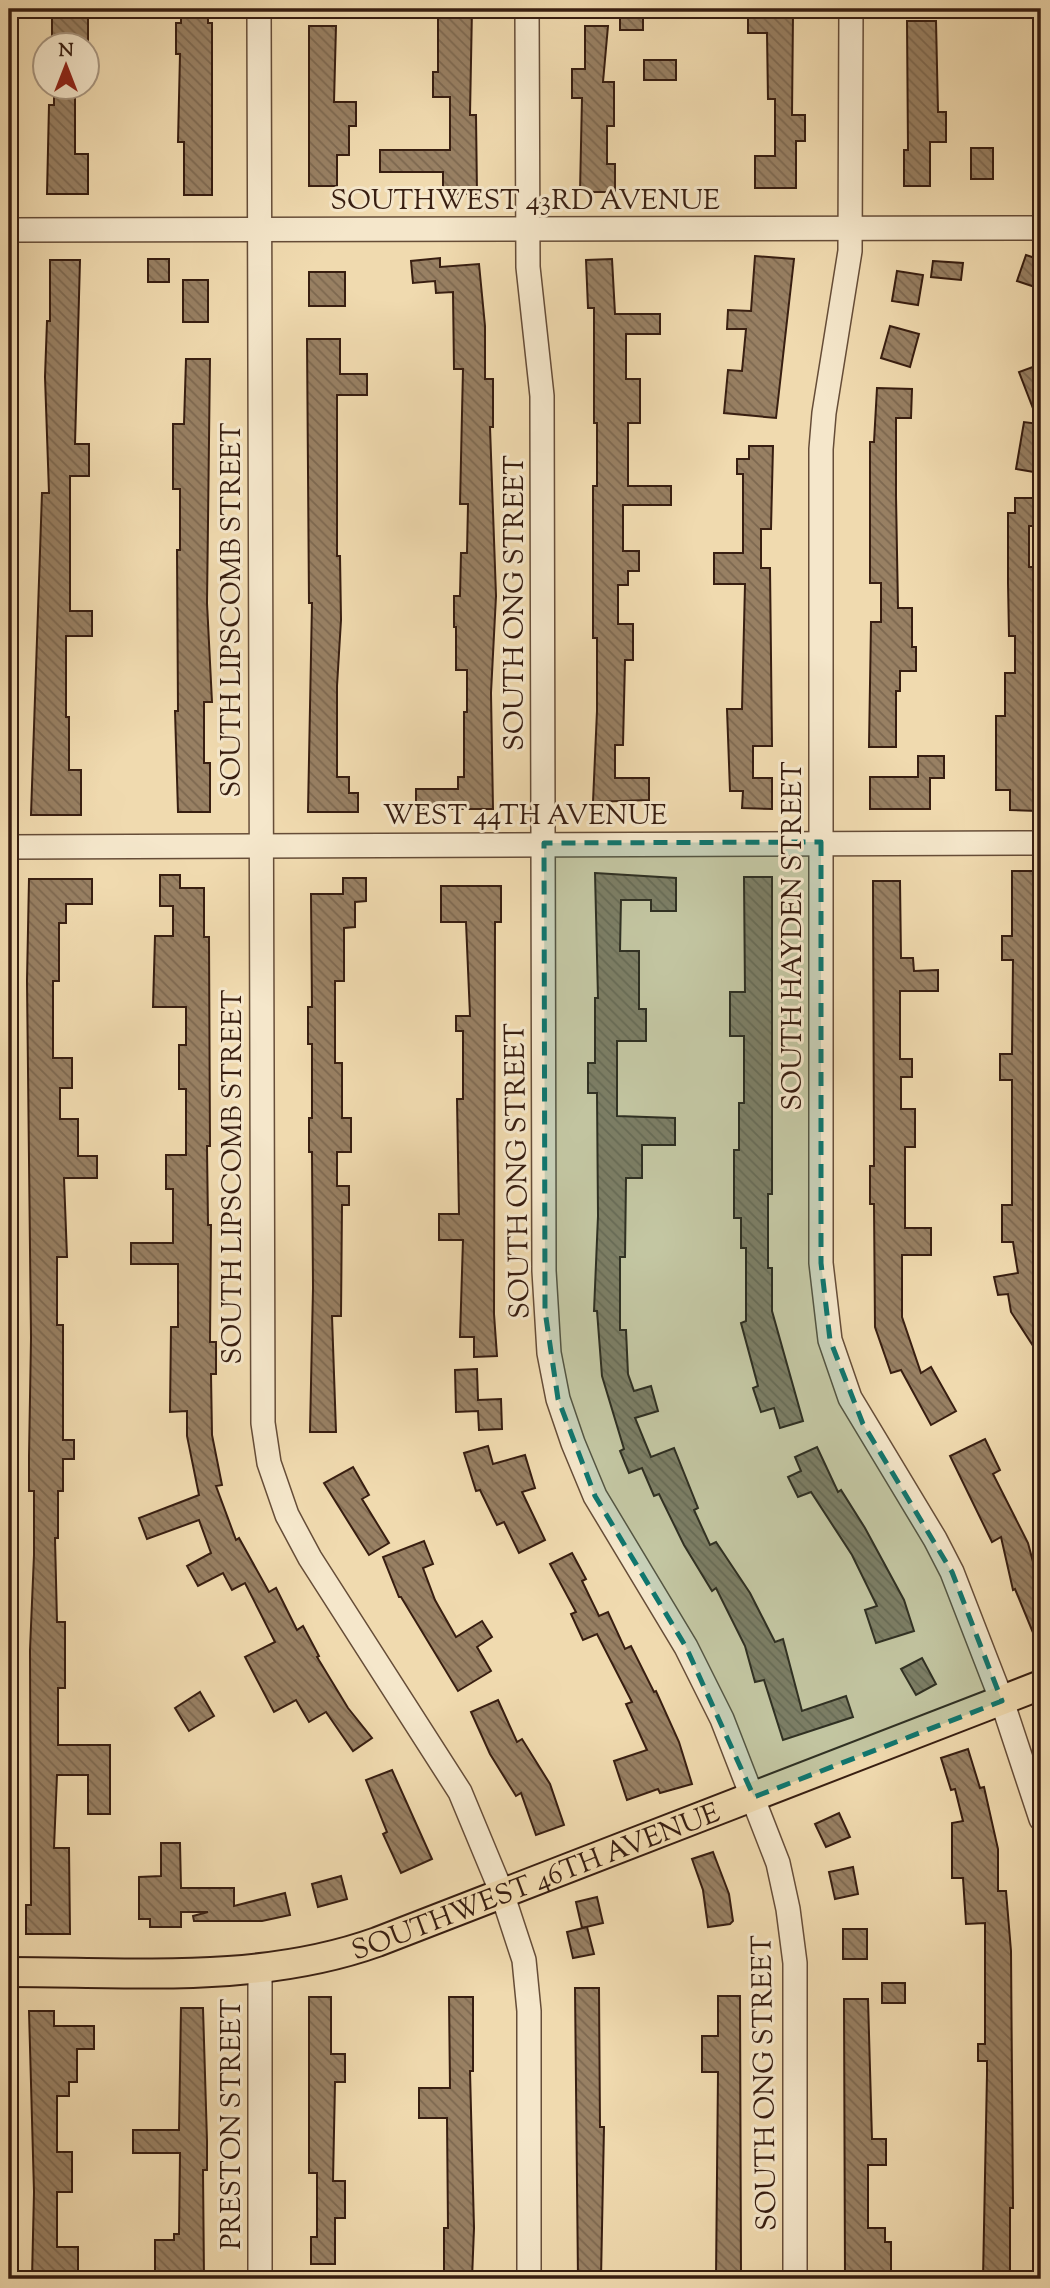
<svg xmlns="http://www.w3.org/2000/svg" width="1050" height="2288" font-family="'Sorts Mill Goudy',serif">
<defs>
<pattern id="building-back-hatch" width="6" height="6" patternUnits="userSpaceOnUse" patternTransform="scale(1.75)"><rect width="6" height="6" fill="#988063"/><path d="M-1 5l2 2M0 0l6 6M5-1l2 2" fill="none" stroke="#7d6850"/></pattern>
</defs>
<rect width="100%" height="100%" fill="#f0daaf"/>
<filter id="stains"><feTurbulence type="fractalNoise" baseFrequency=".00286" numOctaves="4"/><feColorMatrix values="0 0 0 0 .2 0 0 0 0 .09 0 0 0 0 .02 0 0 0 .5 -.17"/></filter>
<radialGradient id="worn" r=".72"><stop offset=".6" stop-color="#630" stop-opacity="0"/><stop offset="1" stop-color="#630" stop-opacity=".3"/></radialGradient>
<g fill="url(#building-back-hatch)" stroke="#381e11" stroke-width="2">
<rect x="52" y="9" width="36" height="34"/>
<polygon points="181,9 208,9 208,23 212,23 212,195 184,195 184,142 178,142 180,54 176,54 176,23 181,23"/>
<polygon points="438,9 472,9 470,115 476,115 477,194 443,194 443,172 380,172 380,150 450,150 450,97 433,97 433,72 438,72"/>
<rect x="620" y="14" width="23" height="16"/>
<polygon points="748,15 793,15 792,115 805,115 805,141 796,141 796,188 755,188 755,156 775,156 775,99 768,99 767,33 748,33"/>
<polygon points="907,21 936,21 938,112 946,112 946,142 930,142 930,186 904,186 904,150 908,150"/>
<polygon points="309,26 336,26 334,102 356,102 356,126 349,126 349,155 337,155 337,186 309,186"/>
<polygon points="585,26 608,26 603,82 614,82 614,126 607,126 607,164 615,164 615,192 580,192 582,98 572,98 572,69 585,69"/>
<rect x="644" y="60" width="32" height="20"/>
<polygon points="54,88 75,88 75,154 88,154 88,194 47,194 49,105 54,105"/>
<rect x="971" y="148" width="22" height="31"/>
<polygon points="1026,255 1041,260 1041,289 1017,281"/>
<polygon points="755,256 794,259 776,418 724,413 728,370 742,371 746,329 727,329 728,310 751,311"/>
<polygon points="440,258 440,267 479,264 485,326 485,379 493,379 493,427 490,427 496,596 491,693 493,809 416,809 416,789 458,789 458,777 464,777 464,712 467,712 467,670 456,670 456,627 454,627 454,596 460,596 461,553 467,553 468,504 460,504 463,369 454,369 453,292 436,293 435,281 413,283 411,261"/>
<rect x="148" y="259" width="21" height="23"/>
<polygon points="612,259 615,314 660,314 660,334 626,334 626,379 640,379 640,423 628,423 628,486 671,486 671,505 623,505 623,551 639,551 639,571 628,571 628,585 618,585 618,624 633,624 633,660 625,660 623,745 615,745 615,778 649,778 649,800 593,802 597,711 597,638 593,638 593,486 597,486 597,423 594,423 594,308 588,308 586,260"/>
<polygon points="50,260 80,260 75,444 89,444 89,476 70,476 70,611 92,611 92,636 66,636 66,717 69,717 69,770 81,770 81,815 31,815 42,493 49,493 45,377 47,321 50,321"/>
<polygon points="933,261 963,263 961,280 931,277"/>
<polygon points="897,271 923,275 918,305 892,301"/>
<rect x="309" y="272" width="36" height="34"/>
<rect x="183" y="280" width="25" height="42"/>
<polygon points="890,326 919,334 910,367 881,358"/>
<polygon points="307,339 340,339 340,374 367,374 367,395 337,395 337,556 340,556 341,620 337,686 337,777 349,777 349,793 358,793 358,812 308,812 312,603 309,603"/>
<polygon points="186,359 210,359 207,603 212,702 204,702 204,763 210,763 210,812 178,812 175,711 178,711 177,550 180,550 180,489 173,489 173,424 184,424"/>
<polygon points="1041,364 1041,465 1040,473 1016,469 1024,422 1039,424 1019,372"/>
<polygon points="877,388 912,389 911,418 896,418 896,496 898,608 912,608 912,647 916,647 916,671 900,671 900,691 896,691 896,747 869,747 871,622 881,622 881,583 870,583 870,442 874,442"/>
<polygon points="749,446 773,446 771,529 761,529 761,568 770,568 772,746 753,746 753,778 772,778 772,809 742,808 743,791 730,791 727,709 742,709 745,584 714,584 714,553 743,553 743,474 737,474 737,459 749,459"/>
<polygon points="1015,498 1039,498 1039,526 1029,526 1029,567 1038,567 1039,593 1037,811 1010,810 1010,790 996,790 996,716 1005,716 1005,673 1015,673 1015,636 1009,636 1008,583 1008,513 1015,513"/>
<polygon points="918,756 944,756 944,778 930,778 930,809 870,809 870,777 918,777"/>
<polygon points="1012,871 1037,871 1041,1358 1011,1312 1008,1294 998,1295 994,1277 1018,1273 1013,1242 1002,1242 1002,1205 1012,1205 1012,1080 1000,1080 1000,1054 1012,1054 1013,960 1002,960 1002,936 1012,936"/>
<polygon points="595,873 676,878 676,911 651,911 651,900 621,900 620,951 639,951 639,1009 646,1009 646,1041 617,1041 617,1116 675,1118 675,1145 642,1145 642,1178 626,1178 625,1257 620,1257 620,1330 626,1330 628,1374 634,1391 651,1386 658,1411 635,1418 651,1457 674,1448 698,1508 694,1510 710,1545 716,1542 750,1593 775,1642 783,1639 802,1711 846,1696 853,1717 783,1740 764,1680 755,1682 745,1646 716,1588 712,1591 684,1545 659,1494 654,1496 642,1468 629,1473 620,1451 624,1449 602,1376 597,1311 594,1311 598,1216 597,1093 588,1093 588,1063 595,1063 595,998 598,998"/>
<polygon points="160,875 180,875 180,888 204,888 204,937 209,937 210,1146 207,1146 208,1225 211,1225 210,1342 216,1342 216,1374 211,1374 212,1435 222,1485 216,1486 236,1540 239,1538 269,1592 276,1588 297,1630 303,1626 319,1656 317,1657 348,1708 372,1738 353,1751 326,1712 309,1722 296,1700 274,1712 245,1657 275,1642 245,1583 232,1590 223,1573 198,1586 187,1566 211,1553 199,1520 147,1539 139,1518 199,1495 187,1436 187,1411 170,1412 171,1327 178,1327 178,1264 131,1264 131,1243 173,1243 173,1189 166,1189 166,1155 186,1155 186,1089 179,1089 179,1045 186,1045 186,1007 153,1007 155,936 173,936 173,906 160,906"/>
<polygon points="744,877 772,877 772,1194 768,1194 768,1268 772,1268 772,1311 803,1421 780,1428 774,1408 761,1412 753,1388 758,1386 741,1323 746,1321 746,1248 741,1248 741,1218 734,1218 734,1150 739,1150 739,1103 744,1103 744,1036 730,1036 730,992 745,992"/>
<polygon points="343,878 366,878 366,901 355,902 355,927 344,928 344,981 335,981 335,1063 342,1063 342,1118 351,1118 351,1152 337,1152 337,1186 349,1186 349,1205 342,1205 341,1316 332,1316 336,1432 310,1432 313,1288 312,1152 309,1152 309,1118 312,1118 312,1044 308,1044 308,1007 312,1007 311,894 343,894"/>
<polygon points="29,879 92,879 92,904 66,904 66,923 59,923 59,981 53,981 53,1058 72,1058 72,1088 60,1088 60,1119 78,1119 78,1156 97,1156 97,1178 64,1178 67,1257 57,1257 57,1325 63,1325 63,1440 74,1440 74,1459 63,1459 63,1491 58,1491 58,1538 55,1538 57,1622 65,1622 65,1688 58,1688 58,1745 110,1745 110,1814 88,1814 88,1775 57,1775 54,1848 69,1848 70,1934 26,1934 26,1905 31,1905 30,1650 34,1555 34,1491 29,1491 29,1456 31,1338 27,981"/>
<polygon points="873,881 900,881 901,958 913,958 914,971 938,970 938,991 900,991 900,1059 912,1059 912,1077 901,1077 901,1109 915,1109 915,1147 905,1147 905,1228 931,1228 931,1255 902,1255 902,1317 921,1373 931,1367 956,1411 931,1425 901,1370 891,1373 875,1327 874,1204 870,1204 870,1166 874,1166"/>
<polygon points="441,886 501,886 501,922 495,922 494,1314 497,1356 474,1357 474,1337 460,1337 463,1240 439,1240 439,1214 459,1214 457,1099 463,1099 463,1031 456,1031 456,1016 470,1016 466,922 441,922"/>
<polygon points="477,1369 478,1400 501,1399 502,1429 479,1430 478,1411 456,1412 455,1370"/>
<polygon points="985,1439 1000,1470 993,1474 1028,1543 1041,1592 1041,1652 1015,1589 1013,1590 1001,1537 992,1542 950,1456"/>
<polygon points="488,1446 493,1464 525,1455 535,1488 522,1492 545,1540 519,1553 504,1522 497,1525 480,1490 476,1491 464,1453"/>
<polygon points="817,1447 838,1492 841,1490 865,1528 904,1600 914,1631 876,1643 865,1610 877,1606 852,1555 811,1492 798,1497 788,1477 801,1471 795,1457"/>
<polygon points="353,1467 369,1495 362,1499 389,1543 369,1555 324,1483"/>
<polygon points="424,1541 433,1564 423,1568 435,1600 456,1637 482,1621 492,1637 477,1647 491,1671 458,1691 401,1597 399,1597 383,1557"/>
<polygon points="572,1553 586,1579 582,1581 599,1616 608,1612 625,1649 631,1646 654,1692 656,1691 679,1742 692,1784 660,1793 658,1789 627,1800 614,1761 647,1750 626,1704 632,1702 597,1634 583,1640 571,1614 576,1612 550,1564"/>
<polygon points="922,1658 936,1684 916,1695 901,1669"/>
<polygon points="200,1692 214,1716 189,1731 175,1708"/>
<polygon points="498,1700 517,1742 522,1739 550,1784 564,1825 536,1835 521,1793 516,1796 490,1754 471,1712"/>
<polygon points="968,1749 980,1788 984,1787 998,1849 998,1891 1006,1891 1011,1951 1013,2208 1010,2208 1010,2279 983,2279 987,2074 987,2061 978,2061 978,2044 985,2044 985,1923 966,1924 963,1878 952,1878 952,1823 963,1821 955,1789 951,1790 941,1758"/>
<polygon points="392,1770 432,1859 401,1873 383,1834 387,1832 366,1780"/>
<polygon points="839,1813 850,1837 826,1847 815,1824"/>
<polygon points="161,1843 180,1843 181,1888 234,1888 234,1906 285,1893 290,1915 262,1921 194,1921 193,1916 208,1912 181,1912 181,1927 150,1927 150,1919 139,1919 139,1877 161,1876"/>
<polygon points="713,1852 729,1894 733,1921 730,1924 708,1927 703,1890 692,1859"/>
<polygon points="853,1867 858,1894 835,1899 829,1872"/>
<polygon points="341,1876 347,1899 318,1907 312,1884"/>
<polygon points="597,1897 603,1923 582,1928 576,1902"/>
<polygon points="587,1927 594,1954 573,1958 567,1932"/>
<rect x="843" y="1929" width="24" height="30"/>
<rect x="882" y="1983" width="23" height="20"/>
<polygon points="575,1988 599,1988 600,2127 604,2127 601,2279 578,2279"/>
<polygon points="718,1996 740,1996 741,2279 716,2279 718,2072 702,2072 702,2036 718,2036"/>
<polygon points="309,1997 331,1997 331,2054 345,2054 345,2082 335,2082 333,2181 345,2181 345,2218 335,2218 335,2264 311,2264 311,2237 317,2237 317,2173 309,2173"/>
<polygon points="449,1997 473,1997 473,2071 470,2071 474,2228 472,2279 444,2279 444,2228 448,2228 447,2118 419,2118 419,2088 450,2088"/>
<polygon points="844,1999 868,1999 872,2139 886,2139 886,2165 868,2165 868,2228 885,2228 885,2242 891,2242 891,2279 845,2279"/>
<polygon points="181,2008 203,2008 207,2141 207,2170 203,2170 204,2279 155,2279 155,2240 174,2240 174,2234 179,2234 180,2153 133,2153 133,2130 179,2130"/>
<polygon points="29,2011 54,2011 54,2026 94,2026 94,2049 77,2049 77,2082 69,2082 69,2096 57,2096 57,2152 72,2152 72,2192 57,2192 57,2247 78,2247 78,2279 32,2279 34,2192"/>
</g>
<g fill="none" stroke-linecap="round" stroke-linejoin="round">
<g stroke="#664d38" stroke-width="26">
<g id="minor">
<polyline points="259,9 263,1423 269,1463 287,1515 310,1558 460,1792 502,1893 524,1960 529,2011 529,2279"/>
<polyline points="527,9 528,267 542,396 544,1271 549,1353 558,1399 573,1443 595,1496 686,1647 722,1719 778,1863 788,1909 795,1963 795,2279"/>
<polyline points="851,9 850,251 824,413 821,449 821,1263 830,1340 850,1398 935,1539 952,1572 1002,1701 1041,1819"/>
<polyline points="9,230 1041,228"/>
<polyline points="9,847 1041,843"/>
<polyline points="260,1969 260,2279"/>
</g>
</g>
<g stroke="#381e11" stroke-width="32">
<g id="major">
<path id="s1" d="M9,1972c122,0 251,12 368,-30l664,-257"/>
</g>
</g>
<use href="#minor" stroke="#f5e7cb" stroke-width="23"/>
<use href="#major" stroke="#f0daaf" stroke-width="28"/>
</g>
<path fill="#0f766e" fill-opacity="0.2" stroke="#0f766e" stroke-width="5" stroke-dasharray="14 9" stroke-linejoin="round" d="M821,842v421l9,77 33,84 89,148 50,129 -248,96 -68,-150 -91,-151 -37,-97 -13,-88 -1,-468z"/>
<g text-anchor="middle" stroke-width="6" stroke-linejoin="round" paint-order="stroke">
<g font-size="28" fill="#381e11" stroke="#f5e7cb">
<text x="525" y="209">SOUTHWEST 43RD AVENUE</text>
<text transform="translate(513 603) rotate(-90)" y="10">SOUTH ONG STREET</text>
<text transform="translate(230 610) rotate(-90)" y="10">SOUTH LIPSCOMB STREET</text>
<text x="525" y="824">WEST 44TH AVENUE</text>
<text transform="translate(791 936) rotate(-90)" y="10">SOUTH HAYDEN STREET</text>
<text transform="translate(516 1171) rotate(-91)" y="10">SOUTH ONG STREET</text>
<text transform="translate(231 1177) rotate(-90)" y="10">SOUTH LIPSCOMB STREET</text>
<text dy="10" stroke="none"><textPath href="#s1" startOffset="541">SOUTHWEST 46TH AVENUE</textPath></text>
<text transform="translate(763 2083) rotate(-91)" y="10">SOUTH ONG STREET</text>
<text transform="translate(230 2124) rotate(-90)" y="10">PRESTON STREET</text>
</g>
</g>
<rect width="1050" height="2288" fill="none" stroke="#f0daaf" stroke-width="35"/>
<rect x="10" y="10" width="1029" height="2267" fill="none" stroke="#381e11" stroke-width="3.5"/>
<rect x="18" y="18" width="1015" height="2253" fill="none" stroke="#381e11" stroke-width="2"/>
<g transform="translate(66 66)"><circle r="33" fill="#f5e7cb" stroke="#a99781" stroke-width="2"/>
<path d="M0-5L12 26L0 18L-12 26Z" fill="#8f2418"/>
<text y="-10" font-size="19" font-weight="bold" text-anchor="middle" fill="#381e11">N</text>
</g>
<rect width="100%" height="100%" filter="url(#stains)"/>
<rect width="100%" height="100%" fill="url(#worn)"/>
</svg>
